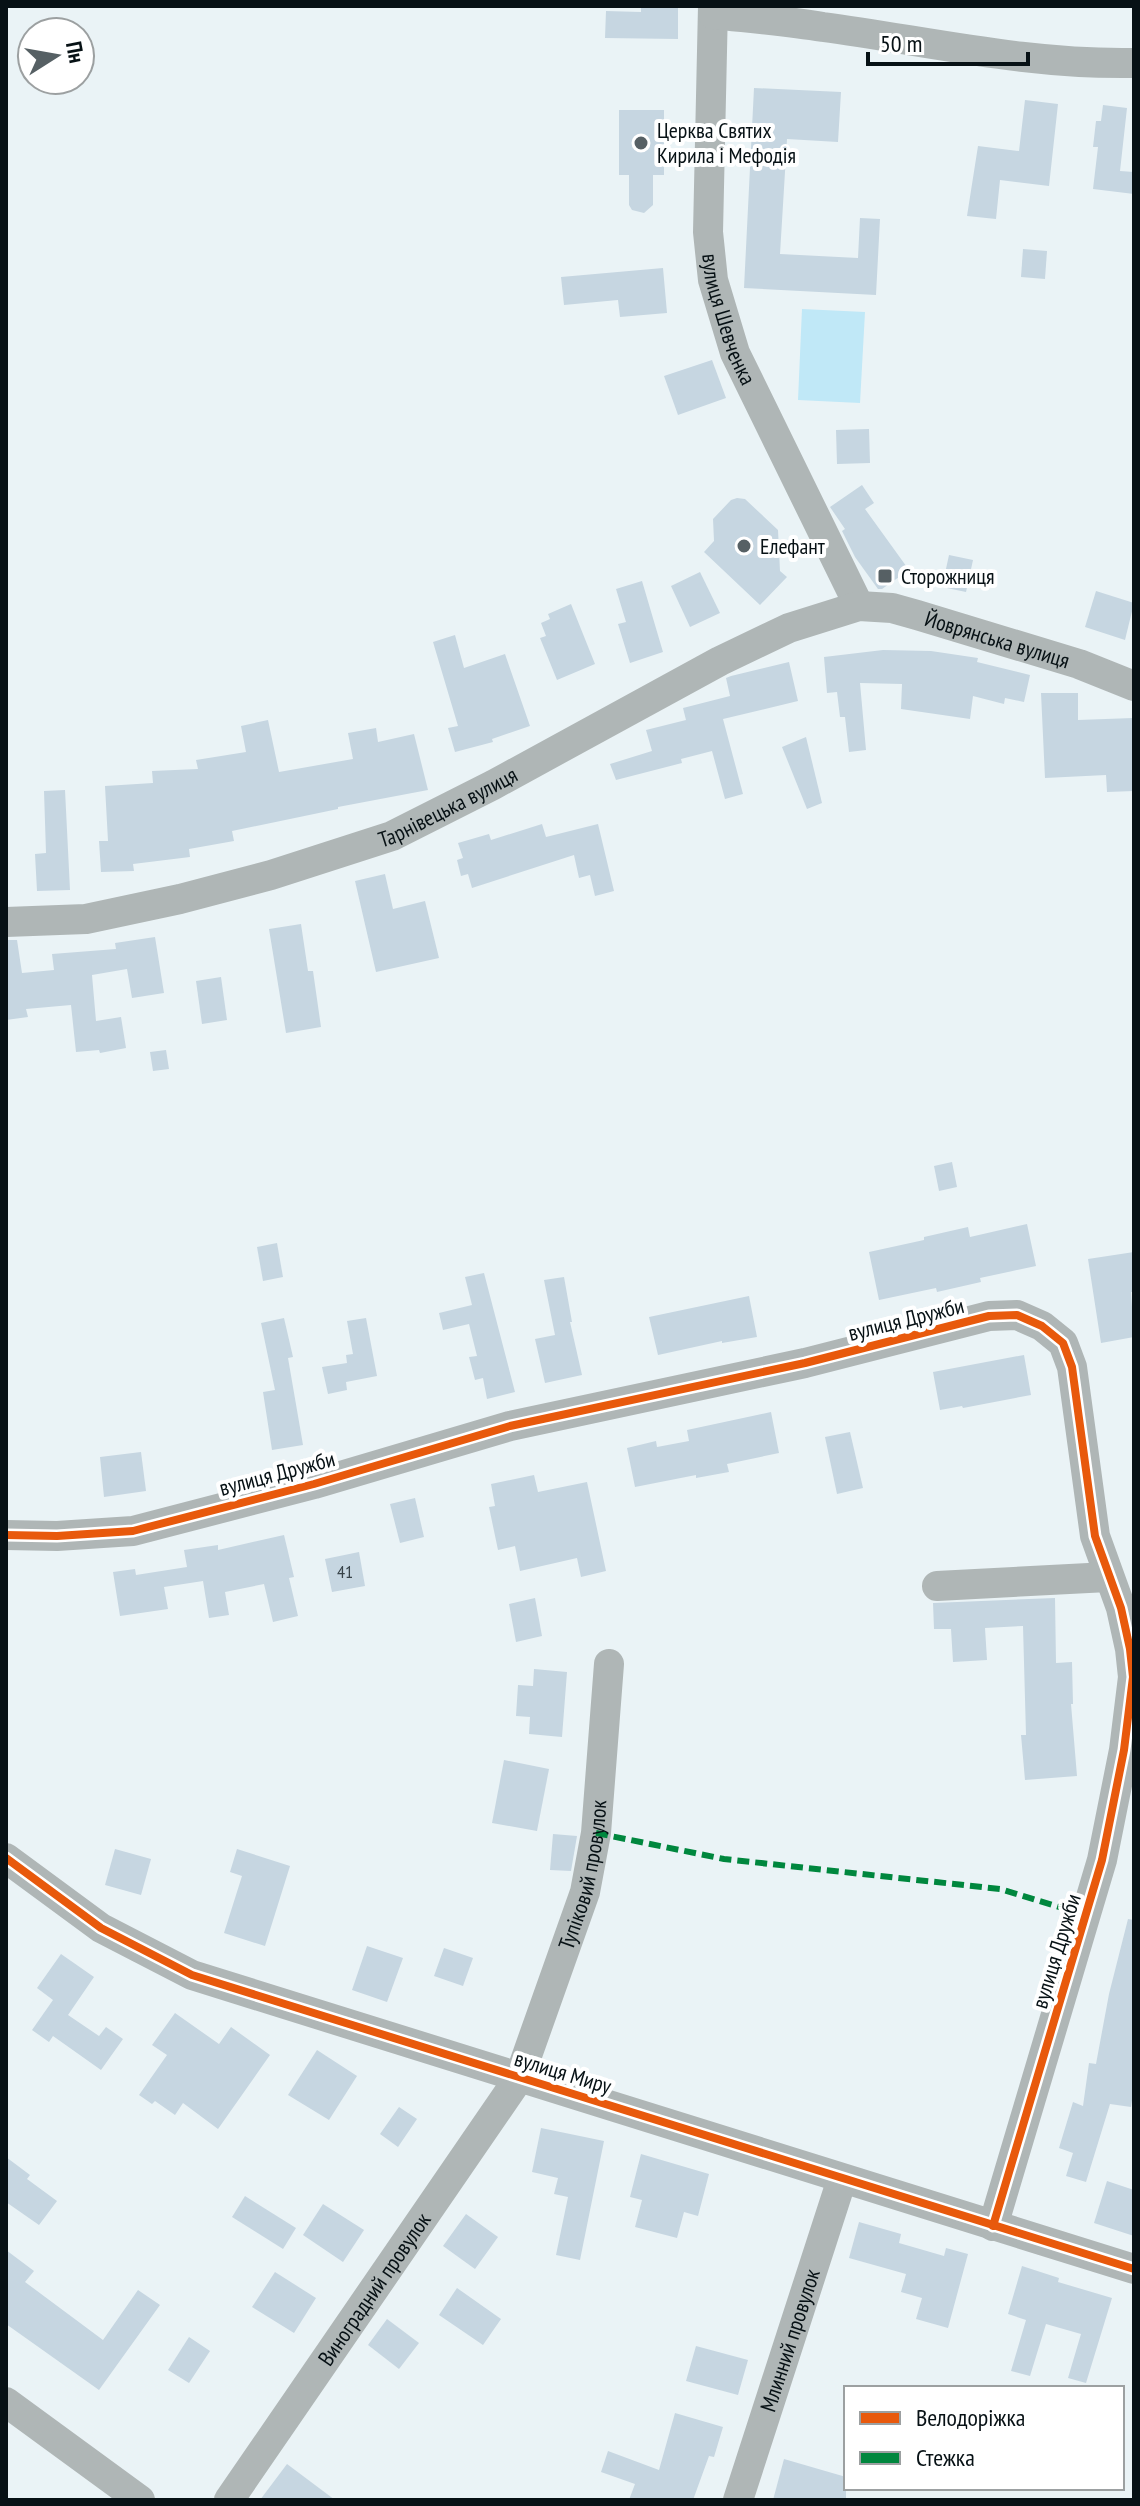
<svg xmlns="http://www.w3.org/2000/svg" width="1140" height="2506" font-family="'PT Sans Narrow',sans-serif">
<rect width="100%" height="100%" fill="#eaf3f6"/>
<polygon fill="#c0e8f7" points="802,309 865,312 860,403 798,400"/>
<g fill="#c6d6e1">
<polygon points="641,6 678,6 678,39 605,38 606,11 641,12"/>
<polygon points="754,88 841,92 838,142 787,139 780,254 858,258 860,218 880,219 876,295 744,288"/>
<polygon points="1025,100 1058,104 1049,186 1000,180 996,219 967,216 978,146 1019,151"/>
<polygon points="1103,105 1127,108 1120,171 1134,172 1134,194 1093,189 1098,147 1093,147 1096,121 1101,121"/>
<polygon points="619,110 664,110 664,175 653,175 653,205 644,213 632,210 629,205 629,175 619,175"/>
<polygon points="1023,249 1047,251 1045,279 1021,277"/>
<polygon points="663,268 667,313 620,317 618,300 564,305 561,277"/>
<polygon points="712,360 726,398 678,415 664,376"/>
<polygon points="869,429 870,463 837,464 836,430"/>
<polygon points="862,485 874,503 865,509 909,570 882,589 878,589 855,557 842,531 845,529 830,507"/>
<polygon points="737,498 745,499 778,530 780,571 787,577 760,605 704,552 714,541 713,519 731,500"/>
<polygon points="949,555 973,560 966,592 942,587"/>
<polygon points="700,572 720,613 690,627 671,586"/>
<polygon points="642,581 663,652 630,663 618,624 626,622 616,589"/>
<polygon points="1096,591 1134,603 1125,640 1085,627"/>
<polygon points="571,604 595,664 557,680 540,638 546,636 541,623 550,619 548,614"/>
<polygon points="455,635 464,668 505,654 530,726 492,739 493,742 455,752 448,728 458,726 433,642"/>
<polygon points="883,650 931,651 978,658 977,662 1030,675 1024,702 1005,698 1004,704 973,696 970,719 901,709 902,684 860,683 866,750 849,752 845,717 840,717 837,692 827,693 824,657"/>
<polygon points="789,662 798,701 723,719 743,794 725,799 712,751 681,759 682,763 616,780 610,764 652,751 646,730 686,720 683,708 730,696 726,678 731,676"/>
<polygon points="1041,693 1078,693 1078,720 1133,718 1134,791 1107,792 1106,775 1045,778"/>
<polygon points="268,720 279,772 353,759 348,733 376,728 378,742 414,734 428,790 338,807 338,809 232,831 234,841 189,849 190,857 133,864 134,871 101,872 99,841 108,841 105,786 153,783 152,771 198,769 196,760 246,752 241,726"/>
<polygon points="806,737 822,803 807,809 782,747"/>
<polygon points="65,790 70,890 37,891 35,854 46,853 44,791"/>
<polygon points="542,824 546,837 598,824 614,891 595,896 590,875 579,878 574,855 472,888 468,874 461,876 457,860 463,858 458,843 489,834 491,840"/>
<polygon points="385,874 393,909 425,901 439,958 376,972 355,881"/>
<polygon points="301,924 308,971 313,971 321,1027 286,1033 269,929"/>
<polygon points="155,937 164,993 132,998 127,969 92,975 96,1021 121,1017 126,1048 100,1053 99,1050 76,1052 71,1005 26,1009 28,1017 6,1020 6,940 17,940 22,973 54,970 52,954 116,949 115,943"/>
<polygon points="221,977 227,1020 202,1024 196,981"/>
<polygon points="166,1050 169,1069 153,1071 150,1052"/>
<polygon points="952,1162 957,1187 939,1191 934,1166"/>
<polygon points="1027,1224 1036,1266 980,1278 981,1282 937,1292 936,1288 879,1300 869,1252 924,1240 924,1237 968,1227 970,1237"/>
<polygon points="277,1243 283,1277 263,1281 257,1247"/>
<polygon points="1134,1252 1134,1292 1131,1292 1134,1337 1101,1343 1088,1259"/>
<polygon points="484,1273 515,1392 487,1399 483,1378 475,1380 469,1357 477,1356 469,1324 443,1330 439,1313 472,1305 465,1277"/>
<polygon points="564,1277 572,1322 570,1322 582,1375 545,1383 535,1339 555,1335 544,1280"/>
<polygon points="749,1296 757,1337 722,1343 722,1341 658,1355 649,1317"/>
<polygon points="284,1318 293,1357 288,1358 303,1445 272,1450 263,1392 275,1390 261,1323"/>
<polygon points="366,1318 377,1376 346,1382 347,1390 328,1394 322,1367 347,1363 346,1355 353,1354 347,1321"/>
<polygon points="1024,1355 1031,1395 963,1408 962,1406 940,1410 933,1372"/>
<polygon points="771,1412 779,1453 727,1464 729,1472 696,1478 696,1475 635,1487 627,1448 656,1441 657,1447 689,1441 687,1430"/>
<polygon points="850,1432 863,1488 837,1494 825,1437"/>
<polygon points="141,1452 146,1491 104,1497 100,1457"/>
<polygon points="534,1475 538,1492 587,1482 606,1571 581,1577 577,1558 520,1571 515,1546 498,1550 489,1507 495,1506 491,1484"/>
<polygon points="415,1498 424,1537 400,1543 390,1504"/>
<polygon points="284,1535 294,1577 289,1578 298,1616 273,1622 264,1584 225,1592 229,1615 209,1618 203,1581 164,1587 168,1609 120,1616 113,1572 135,1569 136,1575 187,1567 184,1550 218,1545 218,1550"/>
<polygon points="359,1552 365,1586 332,1592 325,1559"/>
<polygon points="535,1598 542,1636 516,1642 509,1604"/>
<polygon points="1055,1598 1056,1663 1072,1662 1073,1704 1071,1704 1077,1776 1025,1780 1021,1735 1026,1735 1023,1626 985,1628 987,1660 953,1662 951,1629 934,1629 933,1603"/>
<polygon points="534,1669 567,1672 562,1737 529,1734 530,1717 516,1716 518,1685 533,1686"/>
<polygon points="504,1760 549,1769 537,1831 492,1823"/>
<polygon points="553,1834 577,1836 571,1871 550,1870"/>
<polygon points="115,1849 151,1859 141,1895 105,1885"/>
<polygon points="237,1849 290,1866 265,1946 224,1933 242,1876 230,1872"/>
<polygon points="1128,1919 1134,1920 1134,2087 1131,2107 1110,2104 1086,2182 1066,2176 1073,2153 1059,2148 1073,2102 1083,2106 1089,2063 1096,2064 1109,1994"/>
<polygon points="367,1946 403,1958 387,2002 352,1990"/>
<polygon points="444,1948 473,1958 463,1986 434,1976"/>
<polygon points="61,1954 94,1977 68,2015 99,2036 106,2027 123,2039 101,2070 53,2036 49,2042 32,2030 53,2000 37,1988"/>
<polygon points="175,2013 219,2044 231,2027 270,2055 218,2129 183,2103 175,2115 155,2101 152,2104 139,2095 167,2055 152,2045"/>
<polygon points="317,2050 357,2076 329,2120 288,2095"/>
<polygon points="399,2107 417,2119 398,2147 380,2134"/>
<polygon points="541,2128 604,2141 580,2260 556,2255 568,2197 554,2194 558,2178 532,2172"/>
<polygon points="641,2154 709,2174 698,2216 684,2212 677,2238 635,2227 642,2200 630,2197"/>
<polygon points="6,2157 30,2175 27,2179 57,2201 39,2225 6,2202"/>
<polygon points="1107,2181 1134,2190 1134,2236 1094,2223"/>
<polygon points="245,2196 296,2228 283,2249 232,2217"/>
<polygon points="323,2204 364,2230 343,2262 303,2235"/>
<polygon points="466,2214 498,2237 475,2269 443,2246"/>
<polygon points="859,2222 901,2234 899,2243 944,2256 946,2248 968,2254 948,2328 916,2319 922,2298 901,2292 906,2274 849,2258"/>
<polygon points="6,2250 34,2271 25,2282 103,2340 138,2290 160,2305 99,2390 6,2324"/>
<polygon points="1022,2266 1059,2278 1058,2282 1112,2298 1086,2383 1068,2378 1081,2334 1046,2324 1030,2376 1011,2371 1026,2320 1008,2314"/>
<polygon points="275,2272 316,2298 294,2333 252,2307"/>
<polygon points="457,2288 501,2319 483,2345 439,2315"/>
<polygon points="387,2319 419,2343 399,2369 368,2345"/>
<polygon points="189,2337 210,2351 189,2383 168,2370"/>
<polygon points="696,2346 748,2360 738,2395 686,2381"/>
<polygon points="675,2413 723,2427 714,2457 709,2456 693,2500 629,2500 635,2484 601,2472 608,2451 659,2470"/>
<polygon points="784,2459 846,2477 846,2500 773,2500"/>
<polygon points="287,2464 335,2500 260,2500"/>
</g>
<g fill="none" stroke-linecap="round" stroke-linejoin="round">
<g stroke="#afb6b6" stroke-width="30">
<path id="s1" d="M713,6l-5,226 5,48 22,73 124,253"/>
<path d="M713,14c36,4 73,7 110,13 104,14 205,38 311,36"/>
<path id="s2" d="M6,922l80,-3 94,-20 91,-24 121,-39 101,-51 227,-124 69,-33 70,-22 33,2 25,7 162,49 55,22"/>
<polyline points="6,1535 57,1536 133,1531 314,1484 510,1426 805,1363 989,1316 1017,1315 1042,1326 1063,1343 1072,1367 1095,1536 1121,1608 1130,1649 1133,1677 1124,1750 1102,1860 993,2226"/>
<polyline points="937,1586 1108,1577"/>
<polyline points="6,1858 101,1928 192,1975 1134,2269"/>
<polyline points="6,2402 140,2500"/>
<path id="s3" d="M229,2500l290,-422 66,-186 11,-59 13,-169"/>
<path id="s4" d="M738,2500l104,-321"/>
</g>
<polyline stroke="#00873e" stroke-width="6" stroke-dasharray="12 6" stroke-linecap="butt" points="596,1833 724,1859 1000,1889 1085,1915"/>
<g stroke="#fff" stroke-width="13">
<g id="cycleway">
<polyline points="6,1535 57,1536 133,1531 314,1484 510,1426 805,1363 989,1316 1017,1315 1042,1326 1063,1343 1072,1367 1095,1536 1121,1608 1130,1649 1133,1677 1124,1750 1102,1860 993,2226"/>
<polyline points="6,1858 101,1928 192,1975 1134,2269"/>
</g>
</g>
<use href="#cycleway" stroke="#e8590c" stroke-width="8"/>
</g>
<g fill="#566064" stroke="#fff" stroke-width="3">
<circle cx="641" cy="143" r="8"/>
<circle cx="744" cy="546" r="8"/>
<rect x="877" y="568" width="16" height="16" rx="4"/>
</g>
<g text-anchor="middle" stroke-width="8" stroke-linejoin="round" paint-order="stroke">
<g font-size="18" fill="#374248">
<text x="345" y="1578">41</text>
</g>
<g font-size="22" fill="#071115" stroke="#fff" text-anchor="start">
<text x="657" y="138">Церква Святих<tspan x="657" dy="25">Кирила і Мефодія</tspan></text>
<text x="760" y="554">Елефант</text>
<text x="901" y="584">Сторожниця</text>
</g>
<g font-size="22" fill="#071115" stroke="#fff">
<text dy="8" stroke="none"><textPath href="#s1" startOffset="316">вулиця Шевченка</textPath></text>
<text dy="8" stroke="none"><textPath href="#s2" startOffset="1062">Йоврянська вулиця</textPath></text>
<text dy="8" stroke="none"><textPath href="#s2" startOffset="460">Тарнівецька вулиця</textPath></text>
<text transform="translate(906 1319) rotate(-14)" y="8">вулиця Дружби</text>
<text transform="translate(277 1473) rotate(-15)" y="8">вулиця Дружби</text>
<text dy="8" stroke="none"><textPath href="#s3" startOffset="726">Тупіковий провулок</textPath></text>
<text transform="translate(1056 1951) rotate(-73)" y="8">вулиця Дружби</text>
<text transform="translate(563 2072) rotate(17)" y="8">вулиця Миру</text>
<text dy="8" stroke="none"><textPath href="#s3" startOffset="256">Виноградний провулок</textPath></text>
<text dy="8" stroke="none"><textPath href="#s4" startOffset="168">Млинний провулок</textPath></text>
</g>
</g>
<rect width="1140" height="2506" fill="none" stroke="#071115" stroke-width="16"/>
<rect x="844" y="2386" width="280" height="104" fill="#ffffff" stroke="#9ca0a1" stroke-width="2"/>
<rect x="860" y="2412" width="40" height="12" fill="#e8590c" stroke="#9ca0a1" stroke-width="2"/>
<text x="916" y="2426" font-size="24" fill="#071115">Велодоріжка</text>
<rect x="860" y="2452" width="40" height="12" fill="#00873e" stroke="#9ca0a1" stroke-width="2"/>
<text x="916" y="2466" font-size="24" fill="#071115">Стежка</text>
<g transform="translate(56 56) rotate(79)"><circle r="38" fill="#ffffff" stroke="#9ca0a1" stroke-width="2"/>
<path d="M0-6L14 30L0 20L-14 30Z" fill="#566064"/>
<text y="-12" font-size="22" font-weight="bold" text-anchor="middle" fill="#071115">Пн</text>
</g>
<path d="M868 52v12h160v-12" fill="none" stroke="#071115" stroke-width="4"/>
<text x="880" y="52" font-size="24" fill="#071115" stroke="#ffffff" stroke-width="6" paint-order="stroke">50 m</text>
</svg>
